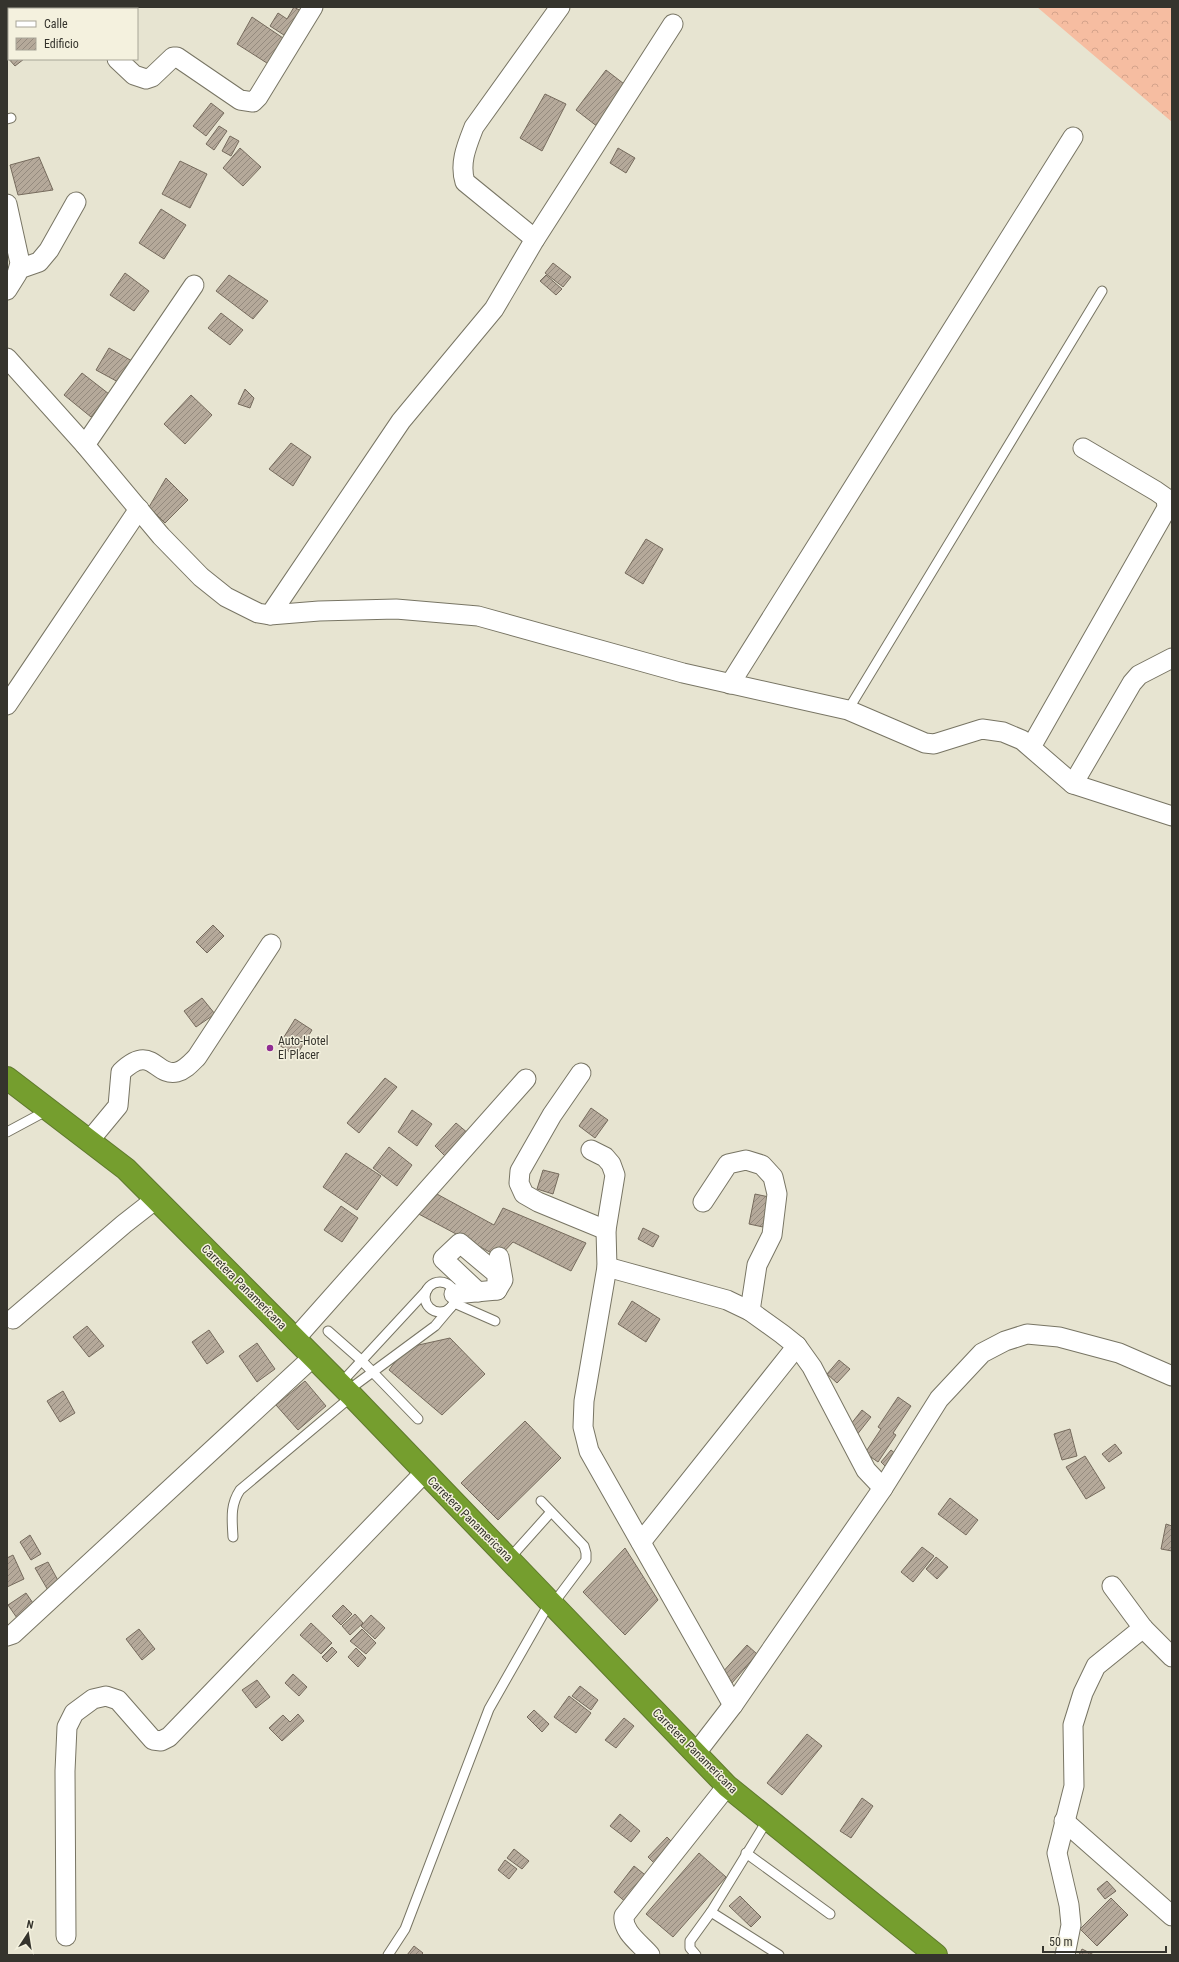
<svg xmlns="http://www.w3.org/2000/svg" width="1179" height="1962" font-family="'Roboto Condensed',sans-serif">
<defs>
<pattern id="forest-crowns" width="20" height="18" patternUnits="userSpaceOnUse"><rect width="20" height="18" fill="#f6bda1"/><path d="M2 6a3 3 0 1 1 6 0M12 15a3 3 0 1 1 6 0" fill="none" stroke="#d4a38b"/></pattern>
<pattern id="building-hatch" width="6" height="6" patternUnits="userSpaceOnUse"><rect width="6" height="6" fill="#b5a99a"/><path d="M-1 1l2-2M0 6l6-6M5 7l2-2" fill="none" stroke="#948a7e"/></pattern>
</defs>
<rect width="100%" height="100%" fill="#e7e4d1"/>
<polygon fill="url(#forest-crowns)" points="1037,7 1172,7 1172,122"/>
<g fill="url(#building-hatch)" stroke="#766b5d">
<polygon points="294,7 306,14 290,39 270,26 278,13 287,19"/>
<polygon points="252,17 286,40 270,65 237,44"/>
<polygon points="9,56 9,59 24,59 15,66 7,57"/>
<polygon points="606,70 628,87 598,127 576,110"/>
<polygon points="545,94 566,104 542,151 520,138"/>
<polygon points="211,103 224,113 206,136 193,126"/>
<polygon points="219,126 227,131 214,150 206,144"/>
<polygon points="230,136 239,141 231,156 222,151"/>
<polygon points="240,148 261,167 243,186 223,168"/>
<polygon points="618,148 635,158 626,173 610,163"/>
<polygon points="39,157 53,190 18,195 10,165"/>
<polygon points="180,161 207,174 190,208 162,194"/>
<polygon points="161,209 186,225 164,259 139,243"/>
<polygon points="553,263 571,277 563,287 545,273"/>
<polygon points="125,273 149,291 134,311 110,295"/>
<polygon points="229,275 268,301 253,319 216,291"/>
<polygon points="546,275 562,289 556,295 540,281"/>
<polygon points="221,313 243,330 230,345 208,328"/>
<polygon points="109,348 132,361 120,383 96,370"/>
<polygon points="82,373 109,394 91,417 64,395"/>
<polygon points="245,389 254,398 250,408 238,404"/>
<polygon points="191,395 212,415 185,444 164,424"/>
<polygon points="291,443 311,457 293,486 269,469"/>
<polygon points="166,478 188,500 165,523 149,507"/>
<polygon points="646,539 663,549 643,584 625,573"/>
<polygon points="213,925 224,936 207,953 196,942"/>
<polygon points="202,998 215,1014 196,1027 184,1011"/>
<polygon points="295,1019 312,1030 296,1056 279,1045"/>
<polygon points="385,1078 397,1087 359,1133 347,1123"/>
<polygon points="591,1108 608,1120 595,1138 579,1126"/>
<polygon points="412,1110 432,1124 417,1146 398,1132"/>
<polygon points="456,1123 469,1134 447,1158 435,1146"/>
<polygon points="389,1147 412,1165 397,1186 373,1168"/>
<polygon points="346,1153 381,1176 357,1210 323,1187"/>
<polygon points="543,1170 559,1174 553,1194 537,1189"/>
<polygon points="435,1193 494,1225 503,1208 586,1243 571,1271 513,1242 499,1257 415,1212"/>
<polygon points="755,1194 769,1197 763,1227 749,1224"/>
<polygon points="341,1206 358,1218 342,1242 324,1230"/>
<polygon points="643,1228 659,1236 653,1247 638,1239"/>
<polygon points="632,1301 660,1319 646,1342 618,1324"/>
<polygon points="87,1326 104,1346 89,1357 73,1337"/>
<polygon points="209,1330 224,1352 207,1364 192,1342"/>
<polygon points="450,1338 485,1374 442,1415 389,1370 405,1348"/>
<polygon points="257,1343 275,1369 257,1382 239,1356"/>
<polygon points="839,1360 850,1369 837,1383 827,1374"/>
<polygon points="305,1381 326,1406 298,1430 276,1405"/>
<polygon points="63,1391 75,1413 60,1422 47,1401"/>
<polygon points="898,1397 911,1406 893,1433 896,1435 878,1462 865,1453 881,1429 878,1427"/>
<polygon points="862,1410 871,1417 856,1436 847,1429"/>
<polygon points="525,1421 561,1458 498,1520 461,1483"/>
<polygon points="1070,1429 1077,1456 1062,1460 1054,1434"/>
<polygon points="1115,1444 1122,1453 1109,1462 1102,1454"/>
<polygon points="891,1450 897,1455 886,1467 881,1462"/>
<polygon points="1085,1456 1105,1488 1086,1499 1066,1467"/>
<polygon points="950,1498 978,1520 966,1535 938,1514"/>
<polygon points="1166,1524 1172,1526 1172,1551 1161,1549"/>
<polygon points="30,1535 41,1554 31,1560 20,1542"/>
<polygon points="922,1547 934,1556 913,1582 901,1572"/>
<polygon points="625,1548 658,1600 625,1635 583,1592"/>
<polygon points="13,1555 24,1579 7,1587 7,1558"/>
<polygon points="936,1557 948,1567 937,1579 926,1569"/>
<polygon points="48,1562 61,1586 49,1592 35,1568"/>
<polygon points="26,1593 35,1606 17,1618 8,1605"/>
<polygon points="343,1605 352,1614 341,1625 332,1616"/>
<polygon points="355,1614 363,1623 350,1635 342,1626"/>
<polygon points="371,1615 385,1628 375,1639 361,1626"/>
<polygon points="311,1623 332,1643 321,1654 300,1635"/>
<polygon points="139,1629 155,1649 142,1660 126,1639"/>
<polygon points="362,1629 376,1643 366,1654 350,1641"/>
<polygon points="747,1645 757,1654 732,1683 721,1674"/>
<polygon points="332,1647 337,1652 327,1662 322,1657"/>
<polygon points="356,1648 366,1658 358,1667 348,1657"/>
<polygon points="293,1674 307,1687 299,1696 285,1683"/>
<polygon points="257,1680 270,1697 256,1708 242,1690"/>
<polygon points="580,1686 598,1700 591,1710 572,1696"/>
<polygon points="569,1696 591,1713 576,1733 554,1717"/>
<polygon points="534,1710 549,1724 542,1732 527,1717"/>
<polygon points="298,1714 304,1721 282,1741 269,1728 283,1715 290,1722"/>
<polygon points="624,1718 634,1726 616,1748 605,1740"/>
<polygon points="807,1734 822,1746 782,1795 767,1783"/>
<polygon points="862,1798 873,1806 851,1838 840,1831"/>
<polygon points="620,1814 640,1831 631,1842 610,1826"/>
<polygon points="667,1837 678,1848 658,1867 648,1857"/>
<polygon points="514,1849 529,1861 522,1869 507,1858"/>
<polygon points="699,1853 726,1877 673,1937 646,1914"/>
<polygon points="505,1860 517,1869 509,1879 498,1870"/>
<polygon points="634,1866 649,1878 628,1904 614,1892"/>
<polygon points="1107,1881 1116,1891 1105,1899 1097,1889"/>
<polygon points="740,1896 761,1917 751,1927 729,1906"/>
<polygon points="1111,1898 1128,1915 1097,1946 1080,1929"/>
<polygon points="414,1946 423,1953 421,1955 407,1955"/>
<polygon points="1082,1949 1094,1955 1079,1955"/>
</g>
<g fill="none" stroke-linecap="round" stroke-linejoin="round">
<g stroke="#787564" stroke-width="11">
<g id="lane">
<polyline points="7,119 11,118"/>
<polyline points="848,710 1102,291"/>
<polyline points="7,1132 48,1110"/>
<circle cx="440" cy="1297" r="15"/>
<polyline points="454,1303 495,1321"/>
<polyline points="328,1331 361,1360 418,1419"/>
<polyline points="340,1384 427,1290"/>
<polyline points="347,1391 435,1326 451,1307"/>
<polyline points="541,1501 584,1546 586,1553 586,1560 553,1604"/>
<path d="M233,1537c-1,-18 -3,-32 7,-47l112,-94"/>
<polyline points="509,1559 551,1512"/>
<polyline points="768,1819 711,1912 779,1955"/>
<polyline points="746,1853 830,1914"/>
<polyline points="388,1955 405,1929 489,1709 550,1602"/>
<polyline points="696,1955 690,1948 690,1941 711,1912"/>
</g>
</g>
<g stroke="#787564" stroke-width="21">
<g id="street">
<polyline points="58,7 60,9"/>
<polyline points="117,59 134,75 146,79 152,77 173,57 177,57 240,100 253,102 258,97 313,7"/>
<polyline points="7,204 20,263 17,274 7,290"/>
<path d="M535,239l-70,-57c-6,-19 2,-37 9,-55l86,-120"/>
<polyline points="19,269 39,262 49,250 76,202"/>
<polyline points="7,358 85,445 161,536 201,577 226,597 258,613 270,615 319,611 396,609 478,616 683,673 848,710 925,743 934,744 982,729 1003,732 1022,740 1073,784 1172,816"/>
<polyline points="85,445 194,285"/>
<polyline points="270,615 401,421 494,309 535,239 673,24"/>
<polyline points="730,684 1073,137"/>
<polyline points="7,705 139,509"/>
<polyline points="1031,747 1167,508 1166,498 1156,491 1083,448"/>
<polyline points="1073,784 1132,683 1139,675 1172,658"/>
<polyline points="581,1073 552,1115 520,1171 519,1183 524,1194 538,1202 606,1230"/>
<path d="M89,1141l29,-35 3,-34c31,-30 34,5 56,0 8,-2 14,-9 20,-15l74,-113"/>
<polyline points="591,1150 605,1157 611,1164 615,1175 606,1230 607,1267 584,1401 583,1427 589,1451 733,1705"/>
<polyline points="703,1202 728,1164 746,1160 762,1165 773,1177 777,1194 772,1235 757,1265 750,1311"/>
<polyline points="607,1267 727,1300 750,1311 782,1334 797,1346 812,1367 866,1470 883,1488"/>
<polyline points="478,1292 443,1259 460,1243 497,1274 497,1290"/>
<polyline points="454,1294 497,1290 503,1280 499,1257"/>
<polyline points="13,1319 124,1224 156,1199"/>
<polyline points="295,1339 526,1079"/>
<polyline points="641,1542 797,1346"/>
<polyline points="1143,1628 1172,1657"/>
<polyline points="7,1636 13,1634 313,1357"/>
<polyline points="696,1753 733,1705 883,1488 939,1399 982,1353 1005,1341 1027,1334 1059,1337 1119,1353 1172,1376"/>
<polyline points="1064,1821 1172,1916"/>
<polyline points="66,1936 65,1771 67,1727 74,1713 93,1699 106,1696 118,1700 153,1740 161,1741 169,1737 424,1473"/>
<path d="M650,1955c-9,-11 -28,-23 -26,-39l103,-130"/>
<polyline points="1065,1955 1071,1925 1069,1905 1057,1853 1074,1786 1073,1725 1083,1693 1096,1666 1143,1628 1112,1586"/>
</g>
</g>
<g stroke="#5f792e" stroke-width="24">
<polyline id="highway" points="7,1078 126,1169 352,1396 727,1786 936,1955"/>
</g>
<use href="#lane" stroke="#fff" stroke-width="9"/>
<use href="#street" stroke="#fff" stroke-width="19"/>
<use href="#highway" stroke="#759e2e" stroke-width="22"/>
</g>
<circle fill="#902c93" stroke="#f4f1de" stroke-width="1.5" cx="270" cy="1048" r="4"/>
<g text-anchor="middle" stroke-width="3" stroke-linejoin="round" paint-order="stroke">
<g font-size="12" fill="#35342d" stroke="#f4f1de" text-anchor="start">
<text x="278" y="1045">Auto-Hotel<tspan x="278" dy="14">El Placer</tspan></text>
</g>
<g font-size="12" fill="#35342d" stroke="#f4f1de">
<text transform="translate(244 1287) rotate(45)" y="4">Carretera Panamericana</text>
<text transform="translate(470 1519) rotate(45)" y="4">Carretera Panamericana</text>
<text transform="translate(695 1751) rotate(45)" y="4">Carretera Panamericana</text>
</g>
</g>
<rect width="1179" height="1962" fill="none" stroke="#35342d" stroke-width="16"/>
<rect x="8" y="8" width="130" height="52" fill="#f4f1de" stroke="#a8a597"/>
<rect x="16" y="21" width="20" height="6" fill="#ffffff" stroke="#a8a597"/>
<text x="44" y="28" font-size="12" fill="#35342d">Calle</text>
<rect x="16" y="38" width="20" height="12" fill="url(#building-hatch)" stroke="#a8a597"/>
<text x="44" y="48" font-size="12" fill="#35342d">Edificio</text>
<g transform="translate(28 1934) rotate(12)" stroke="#f4f1de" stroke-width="3" paint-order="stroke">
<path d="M0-3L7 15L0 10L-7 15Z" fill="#35342d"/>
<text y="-6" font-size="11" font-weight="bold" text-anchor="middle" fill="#35342d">N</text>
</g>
<path d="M1043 1946v6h123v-6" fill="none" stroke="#35342d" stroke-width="2"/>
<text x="1049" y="1946" font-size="12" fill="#35342d" stroke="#f4f1de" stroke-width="3" paint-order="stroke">50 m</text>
</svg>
